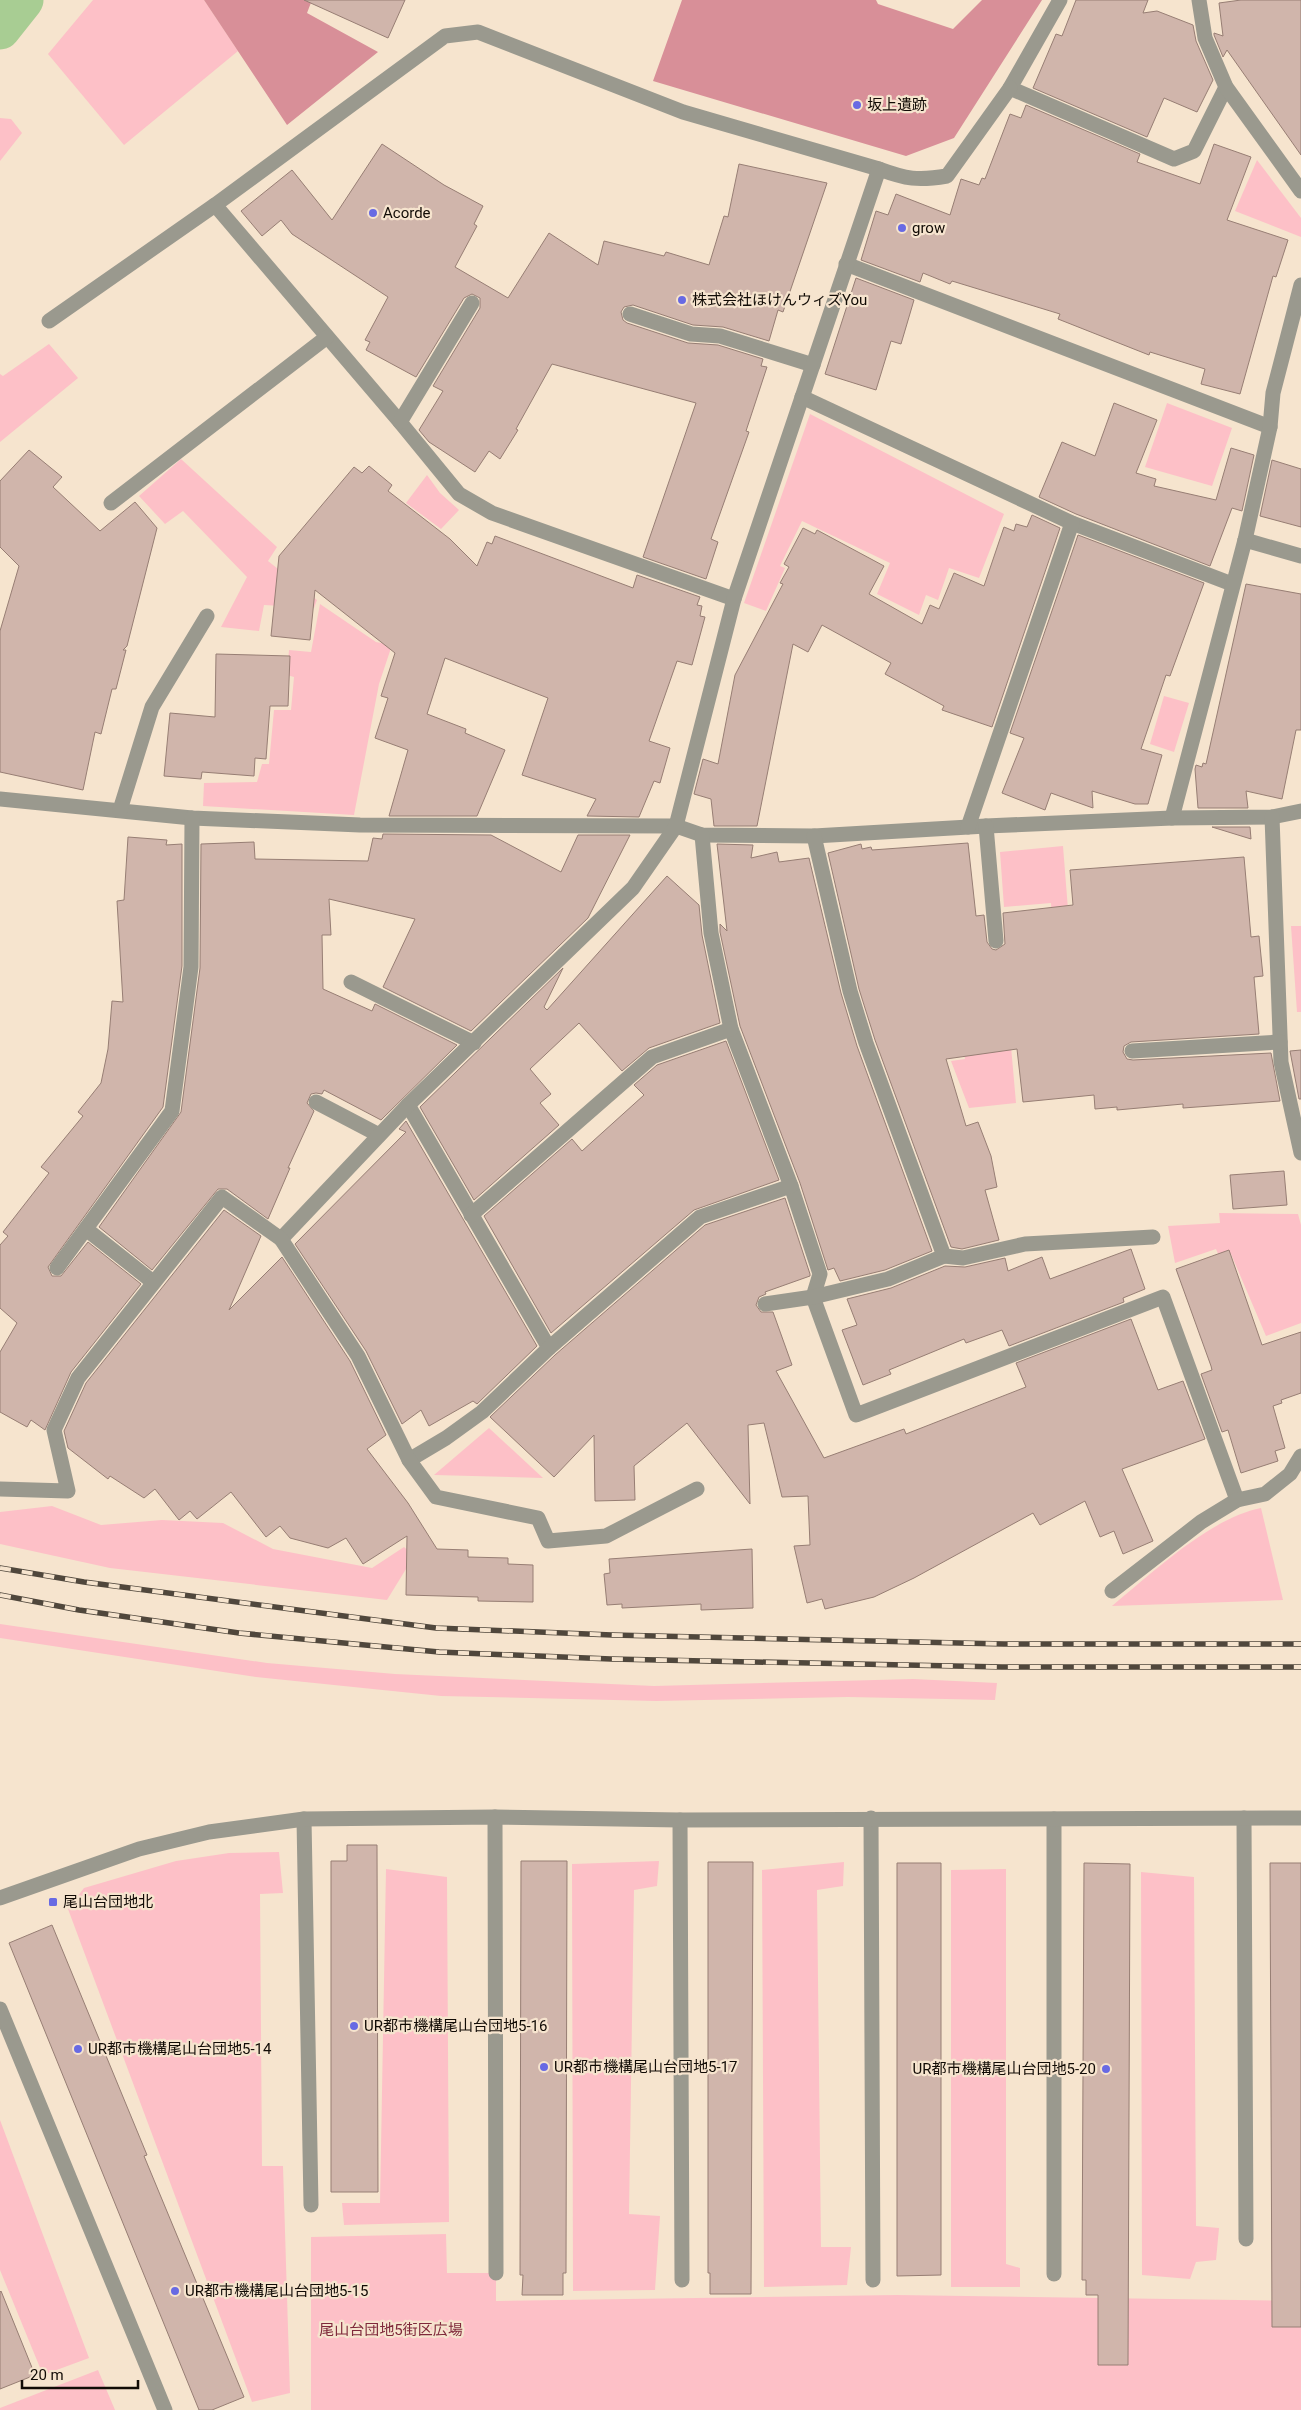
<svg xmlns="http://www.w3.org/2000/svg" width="1301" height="2410" font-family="Roboto,'Noto Sans JP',sans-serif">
<rect width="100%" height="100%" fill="#f6e4ce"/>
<g fill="#fdc0c7">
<polygon points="93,0 204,0 238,51 124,145 48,54"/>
<polygon points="0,118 11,119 22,133 0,161"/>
<polygon points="1257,160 1301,218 1301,237 1235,211"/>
<polygon points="49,344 78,378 0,442 0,374 3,376"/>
<polygon points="1167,403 1232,428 1212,486 1145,467"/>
<polygon points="810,414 1004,514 979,578 949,568 938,600 926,595 919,615 877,594 890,563 802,521 780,566 785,568 766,611 744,603"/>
<polygon points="181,459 277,547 268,561 317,600 314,608 264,605 259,631 221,627 247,577 183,511 165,524 139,496"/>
<polygon points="427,475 440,493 459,510 441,529 406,503"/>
<polygon points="320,604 376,642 392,645 379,684 354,815 203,806 204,783 257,782 262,764 269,764 274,710 291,710 294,677 287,675 289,650 311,652"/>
<polygon points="1164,696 1189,703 1174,752 1150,744"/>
<polygon points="1063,846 1070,935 1053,936 1051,903 1004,907 1000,852"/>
<polygon points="1291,926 1301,926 1301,1012 1297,1012"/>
<polygon points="1010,1035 1016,1103 969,1108 951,1061 965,1059 962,1040"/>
<polygon points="1219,1213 1298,1214 1301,1225 1301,1323 1266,1336 1231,1254 1219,1256 1216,1249 1175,1263 1168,1226 1220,1223"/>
<polygon points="489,1428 543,1478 434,1475"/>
<polygon points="52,1506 101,1525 162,1520 223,1523 273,1549 372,1568 404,1547 414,1556 387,1600 110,1568 0,1544 0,1512"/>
<path d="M1261,1508l22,92 -171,6c40,-33 98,-88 149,-98z"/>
<polygon points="0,1624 267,1663 395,1674 654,1686 913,1679 997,1683 995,1700 848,1697 656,1701 441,1696 256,1677 0,1638"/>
<polygon points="279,1852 283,1893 260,1894 262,2166 283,2166 290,2393 252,2402 68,1909 84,1888 176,1861 229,1853"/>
<polygon points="659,1861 657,1886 634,1890 629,2214 660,2216 655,2290 573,2291 572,1864"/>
<polygon points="844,1862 843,1886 817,1890 821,2247 851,2247 847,2285 764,2287 762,1870"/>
<polygon points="386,1869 447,1877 449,2222 344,2225 342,2203 380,2203"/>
<polygon points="1006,1869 1006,2264 1020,2268 1020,2287 951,2287 951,1870"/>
<polygon points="1141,1872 1194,1877 1196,2226 1219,2228 1216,2260 1196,2262 1190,2279 1142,2275"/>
<polygon points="0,2120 89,2358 43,2375 0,2270"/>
<polygon points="446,2234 447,2273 496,2273 496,2301 897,2295 1301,2301 1301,2410 311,2410 311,2237"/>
<polygon points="98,2370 115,2410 0,2410 0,2408"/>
</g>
<g fill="#d88f98">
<polygon points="204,0 312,0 307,13 378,52 287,125"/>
<polygon points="682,0 876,0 878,4 953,29 982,0 1042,0 954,138 906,156 653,81"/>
</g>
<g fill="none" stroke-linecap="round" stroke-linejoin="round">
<polyline stroke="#a8cd93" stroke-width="41" points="0,29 23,0"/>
</g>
<g fill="#d0b5ab" stroke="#977e74">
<polygon points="304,0 405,0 388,38"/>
<polygon points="1076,0 1148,0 1143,13 1157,11 1193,25 1196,41 1213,80 1197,112 1164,98 1147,137 1033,88 1056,34 1062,36"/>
<polygon points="1241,0 1301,0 1301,155 1227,50 1223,57 1214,35 1214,33 1223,36 1219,3"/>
<polygon points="1026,105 1140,154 1137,162 1200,184 1214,144 1251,157 1227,220 1288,240 1276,277 1273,276 1240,394 1201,384 1205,369 1150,352 1149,355 1058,319 1060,314 952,281 950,284 923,273 920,282 861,260 876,211 888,215 896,194 950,215 961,179 979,185 982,178 985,179 1010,114 1021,118"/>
<polygon points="382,144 444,185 483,206 474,224 477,226 455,267 508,298 549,233 598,265 604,241 664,256 666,252 709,265 724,216 728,217 739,164 827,183 783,312 778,310 769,341 723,327 693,325 633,305 624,307 621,312 623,320 627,323 688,343 718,345 763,359 761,366 767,367 746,431 749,432 711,539 718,542 706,579 643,557 696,403 552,364 516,429 518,430 500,459 489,451 475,472 429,442 419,430 443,391 433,386 480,308 480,298 472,294 464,298 416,377 366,350 370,342 365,340 388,297 292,234 281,220 262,236 241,211 292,170 332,220"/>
<polygon points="856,278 914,300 901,344 891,341 876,390 825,374"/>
<polygon points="1114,403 1157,420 1136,473 1156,479 1154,486 1216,500 1231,448 1254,455 1242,511 1232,508 1210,566 1076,514 1039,497 1062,442 1095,456"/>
<polygon points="29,450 62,477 53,487 100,531 135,502 157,528 127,646 123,650 126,650 116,689 112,689 101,734 95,732 83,790 0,772 0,631 19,566 0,547 0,481"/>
<polygon points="1272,460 1301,469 1301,527 1260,516"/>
<polygon points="369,466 392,485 388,491 450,539 477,566 487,542 492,544 495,536 633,588 637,575 700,597 697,605 702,606 700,616 705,617 692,665 677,661 649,741 670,748 660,783 654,781 639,817 587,816 596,799 522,775 548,698 445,658 427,714 466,729 465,733 505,750 477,816 389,816 408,750 375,738 388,698 381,696 395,653 315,590 310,640 271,636 279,556 354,467 362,473"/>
<polygon points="1032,515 1060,528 992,727 942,710 944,706 885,674 891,663 822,625 808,652 793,644 757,826 714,826 711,799 694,794 703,759 718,764 735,675 783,584 780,583 789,567 784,564 803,528 815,534 817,530 884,566 869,594 922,624 930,605 939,609 954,573 984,586 1004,527 1014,531 1016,524 1027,527"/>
<polygon points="1078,535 1204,583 1170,676 1166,675 1141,749 1162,755 1148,804 1135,804 1092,791 1093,808 1051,793 1045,810 1002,793 1024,738 1010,733"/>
<polygon points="1246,584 1301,594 1301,730 1296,730 1282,799 1246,791 1248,808 1198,808 1195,769 1196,765 1202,767 1203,763 1206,764"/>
<polygon points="216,654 290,656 288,706 270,706 266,759 255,758 254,776 202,772 201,779 164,776 170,713 215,717"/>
<polygon points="1212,827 1250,827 1251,839"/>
<polygon points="383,834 491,835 561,872 578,835 630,835 588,918 471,1031 383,987 415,919 329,899 331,935 322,935 323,989 372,1011 375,1004 457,1045 381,1120 324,1090 322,1094 316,1093 311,1094 307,1103 314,1111 288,1168 290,1168 268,1219 227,1189 218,1189 152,1270 99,1227 181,1112 200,968 201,844 254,842 255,859 368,861 373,838 382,839"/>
<polygon points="128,837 167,840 166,845 182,844 182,966 163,1107 48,1267 52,1276 61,1276 88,1242 141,1284 71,1372 45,1430 31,1420 27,1427 0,1412 0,1352 17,1323 0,1308 0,1245 8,1236 3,1232 49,1173 41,1167 83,1116 78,1112 101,1083 108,1049 112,1001 123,1002 117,901 124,900"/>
<polygon points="968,843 976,916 984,915 987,942 992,949 996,950 1005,944 1003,913 1073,905 1070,870 1244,857 1251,937 1259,936 1263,976 1254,977 1259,1034 1131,1042 1124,1046 1123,1052 1127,1059 1133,1060 1271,1053 1280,1101 1183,1108 1183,1104 1117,1110 1117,1107 1095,1109 1094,1095 1023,1102 1017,1049 946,1059 966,1126 978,1122 991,1156 997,1187 985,1190 999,1240 962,1249 951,1247 875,1040 859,989 828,853 861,844 862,849 871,847 872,850"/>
<polygon points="717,844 753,845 751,858 777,852 779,862 809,858 841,993 857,1046 932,1251 885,1270 840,1281 834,1268 828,1270 800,1183 740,1026 720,932 720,924 727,931"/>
<polygon points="667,876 699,905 702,935 720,1023 649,1048 622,1071 579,1023 530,1069 551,1094 540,1103 559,1125 474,1200 420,1107 563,968 544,1007 547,1010"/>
<polygon points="726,1041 779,1180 694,1210 551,1333 484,1216 572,1139 582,1151 644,1095 634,1085 657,1065"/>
<polygon points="1301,1050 1301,1099 1299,1099 1290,1051"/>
<polygon points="406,1121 537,1346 477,1404 473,1401 429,1426 421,1410 402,1424 366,1351 295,1244 406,1132 399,1129"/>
<polygon points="1284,1171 1287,1205 1233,1209 1230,1175"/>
<polygon points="785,1198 810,1274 810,1276 765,1292 766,1294 759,1297 756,1305 761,1312 773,1312 792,1365 776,1371 824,1458 904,1429 906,1434 1026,1387 1016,1363 1131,1319 1158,1390 1183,1381 1205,1439 1122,1469 1153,1541 1123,1554 1114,1531 1100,1537 1085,1501 1040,1525 1033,1513 914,1578 874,1597 825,1609 822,1599 807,1603 794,1546 810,1545 808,1496 782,1497 764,1423 748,1425 750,1504 687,1423 634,1466 635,1500 595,1501 594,1435 554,1477 490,1417 555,1355 705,1225"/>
<polygon points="224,1210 261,1236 229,1310 282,1257 350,1361 386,1435 367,1449 408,1503 437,1549 468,1550 468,1557 508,1558 508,1564 533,1565 533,1602 478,1601 478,1597 406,1595 407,1536 363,1564 346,1538 328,1548 290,1538 280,1526 266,1537 231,1492 197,1519 190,1511 179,1520 155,1489 144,1498 110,1476 108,1479 68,1448 64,1431 86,1383"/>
<polygon points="1131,1249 1145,1289 1123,1298 1124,1302 1009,1346 1002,1330 966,1343 964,1339 889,1370 891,1374 863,1385 842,1330 857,1325 847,1299 891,1288 945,1266 965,1267 1005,1258 1008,1271 1042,1257 1050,1279"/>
<polygon points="1229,1250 1262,1345 1301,1332 1301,1393 1281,1400 1282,1403 1273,1406 1285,1448 1275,1451 1278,1461 1241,1473 1228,1430 1222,1432 1201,1374 1212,1370 1211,1366 1176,1269"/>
<polygon points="752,1549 753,1608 701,1610 701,1604 622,1608 622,1604 607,1605 604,1574 610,1573 609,1559"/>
<polygon points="347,1845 377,1845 378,2192 331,2192 331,1861 347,1861"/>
<polygon points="521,1861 567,1861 566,2273 563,2273 563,2295 522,2295 523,2275 520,2275"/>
<polygon points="708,1862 753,1862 751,2294 710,2294 710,2273 708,2273"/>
<polygon points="897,1863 941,1863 941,2275 897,2276"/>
<polygon points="1084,1863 1130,1864 1128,2365 1098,2365 1098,2295 1086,2295 1086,2280 1082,2280"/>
<polygon points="1270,1863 1301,1863 1301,2327 1272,2327"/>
<polygon points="52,1925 147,2155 144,2156 244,2397 212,2410 199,2410 9,1943"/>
<polygon points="1,2291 35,2375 0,2389 0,2292"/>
</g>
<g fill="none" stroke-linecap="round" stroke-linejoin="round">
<g stroke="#9a998e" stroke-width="15">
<polyline points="1060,0 1010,88 1174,159 1194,151 1226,87"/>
<polyline points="1199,0 1205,38 1226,87 1301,191"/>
<polyline points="215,205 400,422 459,494 492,513 734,599"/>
<polyline points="846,264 1270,427"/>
<polyline points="630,314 691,334 720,336 813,365"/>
<polyline points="49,321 215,205 445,36 478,32 683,112 879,169"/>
<polyline points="802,397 1072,523 1232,584"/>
<polyline points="400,422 472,303"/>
<polyline points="111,503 327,337"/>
<polyline points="1245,540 1301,556"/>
<polyline points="0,799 192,818 360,825 676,826 702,835 814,836 986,826 1172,818 1272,817 1301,811"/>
<polyline points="120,810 152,707 207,616"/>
<polyline points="1272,817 1281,1062 1301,1153"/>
<polyline points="1172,818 1245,540 1270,427 1273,393 1301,285"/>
<polyline points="986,826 996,941"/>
<polyline points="968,827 1072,523"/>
<polyline points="702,835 711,933 731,1029 791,1186 820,1274 813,1297 856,1415 1163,1297 1237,1500"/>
<polyline points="351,982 474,1043"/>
<polyline points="1132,1051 1280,1042"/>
<polyline points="316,1102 379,1135"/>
<polyline points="408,1105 549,1348"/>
<polyline points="471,1215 652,1057 731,1029"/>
<polyline points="86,1229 153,1282"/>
<path d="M281,1239l127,-134 225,-217 43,-62 58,-227 145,-430c27,10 39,12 68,7l63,-88"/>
<polyline points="944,1256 963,1258 1025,1244 1153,1237"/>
<polyline points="57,1268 172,1111 191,967 192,818"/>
<polyline points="765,1304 813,1297 888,1279 944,1256 866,1043 850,991 814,836"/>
<polyline points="409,1460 446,1438 482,1412 549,1348 700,1217 791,1186"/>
<polyline points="0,1489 68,1491 54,1430 78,1378 222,1197 281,1239 358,1356 409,1460 436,1497 538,1518 548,1541 606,1536 697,1489"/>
<polyline points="1112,1591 1201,1522 1237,1500 1265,1494 1290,1474 1301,1456"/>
<polyline points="495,1817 496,2273"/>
<polyline points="871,1818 873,2280"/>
<polyline points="1244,1818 1246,2239"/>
<polyline points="304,1819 311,2205"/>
<polyline points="1054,1819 1054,2274"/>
<polyline points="680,1820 682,2280"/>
<polyline points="0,1898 139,1849 209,1832 304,1819 495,1817 680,1820 1301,1818"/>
<polyline points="0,2009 165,2410"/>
</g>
<g stroke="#50473c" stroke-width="5.5">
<g id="rail">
<polyline points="0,1568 84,1582 436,1628 612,1635 1004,1644 1301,1644"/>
<polyline points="0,1595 79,1610 239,1633 439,1652 611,1659 1002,1667 1301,1667"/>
</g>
</g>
<use href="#rail" stroke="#f6e4ce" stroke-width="4" stroke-dasharray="11" stroke-linecap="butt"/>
</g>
<g fill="#686ae3" stroke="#f6e4ce" stroke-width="2">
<circle cx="857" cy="105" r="5"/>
<circle cx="373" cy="213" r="5"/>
<circle cx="902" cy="228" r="5"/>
<circle cx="682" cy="300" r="5"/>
<rect x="48" y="1897" width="10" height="10" rx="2.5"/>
<circle cx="354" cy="2026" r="5"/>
<circle cx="78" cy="2049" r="5"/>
<circle cx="544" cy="2067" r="5"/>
<circle cx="1106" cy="2069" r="5"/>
<circle cx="175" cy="2291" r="5"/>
</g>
<g text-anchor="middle" stroke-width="4.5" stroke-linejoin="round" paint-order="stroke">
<g font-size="15" fill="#110b05" stroke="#f6e4ce" text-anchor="start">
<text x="867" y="110">坂上遺跡</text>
<text x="383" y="218">Acorde</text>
<text x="912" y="233">grow</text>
<text x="692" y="305">株式会社ほけんウィズYou</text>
<text x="63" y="1907">尾山台団地北</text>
<text x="364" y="2031">UR都市機構尾山台団地5-16</text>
<text x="88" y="2054">UR都市機構尾山台団地5-14</text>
<text x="554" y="2072">UR都市機構尾山台団地5-17</text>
<text x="1096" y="2074" text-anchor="end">UR都市機構尾山台団地5-20</text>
<text x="185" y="2296">UR都市機構尾山台団地5-15</text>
</g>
<g font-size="15" fill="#7f293b" stroke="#f6e4ce">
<text x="391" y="2335">尾山台団地5街区広場</text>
</g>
</g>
<path d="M22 2380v8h116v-8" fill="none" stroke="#110b05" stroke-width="2.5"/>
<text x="30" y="2380" font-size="15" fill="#110b05" stroke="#f6e4ce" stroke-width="4" paint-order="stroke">20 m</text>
</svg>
